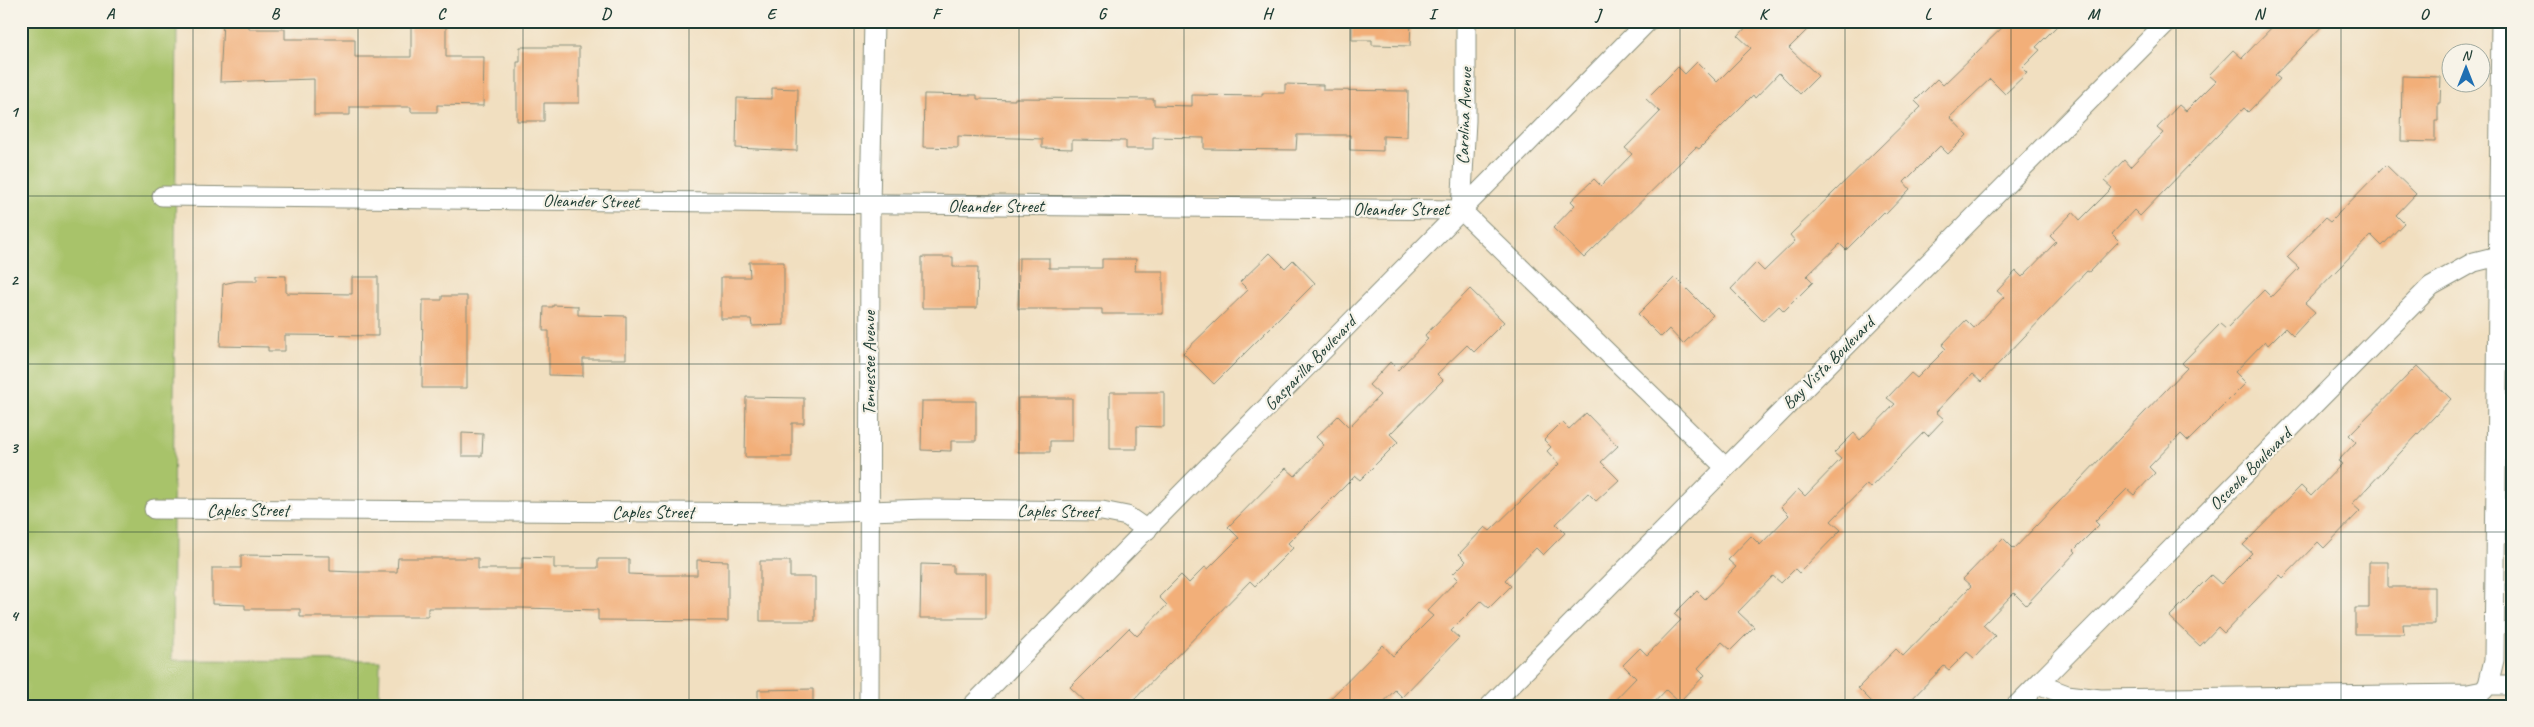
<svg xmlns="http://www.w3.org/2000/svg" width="2534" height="727" font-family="Caveat,sans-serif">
<rect width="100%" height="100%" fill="#f7f3e8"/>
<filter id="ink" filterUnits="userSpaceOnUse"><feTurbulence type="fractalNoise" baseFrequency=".02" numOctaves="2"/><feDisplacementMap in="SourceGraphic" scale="10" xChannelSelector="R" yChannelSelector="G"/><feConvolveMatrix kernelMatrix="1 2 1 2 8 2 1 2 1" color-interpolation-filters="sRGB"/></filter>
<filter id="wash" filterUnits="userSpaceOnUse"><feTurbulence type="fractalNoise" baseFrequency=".0096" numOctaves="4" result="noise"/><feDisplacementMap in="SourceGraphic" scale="20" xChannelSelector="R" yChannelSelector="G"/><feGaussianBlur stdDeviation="1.12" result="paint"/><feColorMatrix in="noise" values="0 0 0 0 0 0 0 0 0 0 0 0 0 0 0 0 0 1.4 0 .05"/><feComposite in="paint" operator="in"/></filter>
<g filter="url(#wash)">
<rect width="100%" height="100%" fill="#f1dfc0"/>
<polygon fill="#a8c36a" stroke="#64804f" points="21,21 177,21 172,660 380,661 379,706 21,706"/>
<g id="blocks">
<g fill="#f2af79">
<polygon points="223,21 249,21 249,29 285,29 285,39 355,39 355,57 411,57 411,21 446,21 446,57 484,57 483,106 437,105 437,112 411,112 411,107 350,107 350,115 314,115 314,79 220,82"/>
<polygon points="1352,21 1411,21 1410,46 1372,45 1372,40 1352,40"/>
<polygon points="1752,21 1816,21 1789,48 1818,76 1800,94 1779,73 1755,98 1753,95 1699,149 1696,147 1584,258 1553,228 1575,205 1571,201 1594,179 1601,186 1632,154 1625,148 1660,112 1646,99 1678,67 1685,74 1697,62 1717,82 1751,48 1738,36"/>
<polygon points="2009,21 2062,21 2036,47 2040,50 2022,68 2027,73 2005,94 1990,79 1950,117 1967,135 1948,154 1940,146 1904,182 1910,189 1886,214 1884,212 1846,250 1840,244 1807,276 1813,282 1784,311 1779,306 1763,321 1731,289 1756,263 1764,271 1795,241 1790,235 1921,107 1915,101 1937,79 1943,85"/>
<polygon points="2278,21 2327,21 2275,75 2280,79 2248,112 2244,108 2140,216 2134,210 2112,234 2119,241 2089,272 2087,271 1981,382 1972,374 1936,412 1944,419 1928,436 1924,432 1870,488 1867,484 1831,521 1841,530 1799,573 1795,569 1781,583 1773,576 1738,612 1754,627 1731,650 1722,642 1698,668 1705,675 1679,702 1666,690 1651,706 1609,706 1636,678 1623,665 1640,648 1647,655 1681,620 1674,614 1697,591 1705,599 1736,567 1728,560 1751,536 1760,545 1789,515 1781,507 1798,489 1805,496 1841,459 1834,453 1854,433 1860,440 1895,404 1887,398 1911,373 1917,378 1946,349 1942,345 1966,320 1974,328 2004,297 1997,291 2016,271 2022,277 2056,242 2050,236 2073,212 2080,220 2112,188 2104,181 2124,160 2130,167 2163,133 2157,128 2179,105 2186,111 2216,81 2209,75 2233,50 2242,58"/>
<polygon points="520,47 579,47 579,103 544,103 544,121 517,121 517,62 520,62"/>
<polygon points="2402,76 2441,77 2440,103 2438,103 2438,121 2435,121 2435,142 2401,141"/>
<polygon points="1285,84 1323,85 1323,90 1408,91 1407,137 1383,136 1383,151 1350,150 1350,135 1297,135 1296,150 1204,149 1204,138 1153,137 1153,149 1126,149 1126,141 1072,140 1072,149 1042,148 1042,139 958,136 958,148 923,147 924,94 977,95 977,99 1015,100 1015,98 1154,99 1154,105 1192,106 1192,95 1262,96 1262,93 1285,93"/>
<polygon points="772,88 798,89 797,151 736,148 737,98 772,99"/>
<polygon points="2386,165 2416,194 2396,215 2404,223 2382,246 2371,235 2305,303 2315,312 2293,336 2285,328 2268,345 2265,341 2235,372 2246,383 2188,441 2181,434 2149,467 2155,473 2134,495 2127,489 2095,521 2099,525 2074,550 2076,552 2026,605 2014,593 1983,625 1995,636 1974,658 1967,652 1949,670 1944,666 1905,706 1876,706 1858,688 1896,649 1903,656 1971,586 1963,579 2003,538 2014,549 2187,368 2182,363 2220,324 2226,329 2264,290 2271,297 2299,268 2287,257 2325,218 2330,222"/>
<polygon points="1270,253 1285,268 1293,260 1315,283 1214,384 1183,353 1248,290 1240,282"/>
<polygon points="922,257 953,257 953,267 978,267 977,308 922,308"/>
<polygon points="1019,258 1049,258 1049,268 1102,268 1102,259 1136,259 1135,271 1163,271 1163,314 1102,314 1102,309 1018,309"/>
<polygon points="749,262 784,262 784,325 752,326 751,319 721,319 721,277 750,277"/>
<polygon points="257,275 286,276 286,293 352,294 352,277 378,277 378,336 285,335 285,351 268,351 268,347 220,346 223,284 237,281 257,281"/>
<polygon points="1675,277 1713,315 1683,344 1669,329 1661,337 1638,314"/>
<polygon points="1470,289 1504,322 1474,352 1467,345 1437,374 1443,380 1390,434 1398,442 1360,480 1355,476 1288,543 1293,548 1255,586 1250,581 1128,706 1090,706 1070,687 1129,628 1137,636 1167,605 1159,597 1181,575 1189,583 1205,567 1208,569 1239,538 1228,527 1286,468 1295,476 1324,445 1316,437 1338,416 1349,427 1380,395 1369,385 1390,362 1398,370 1428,339 1425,335"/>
<polygon points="442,296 467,296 467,388 422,388 423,300 442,300"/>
<polygon points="553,305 578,306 578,315 626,316 626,359 583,359 583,376 549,375 549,331 543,331 544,307 553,307"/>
<polygon points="2417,366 2451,399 2352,504 2360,511 2324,548 2318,542 2283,578 2280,575 2224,633 2218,627 2200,646 2169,617 2211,575 2221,584 2252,553 2243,545 2301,486 2311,496 2342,464 2338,461 2356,442 2349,435"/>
<polygon points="1110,392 1164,392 1164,427 1137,426 1137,449 1110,449"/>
<polygon points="746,397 804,398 804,423 792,423 792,457 745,457"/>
<polygon points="1018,398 1072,398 1072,441 1050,441 1050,452 1018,452"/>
<polygon points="922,401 976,401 976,441 951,441 951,451 921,450"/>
<polygon points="1586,413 1618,446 1601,462 1619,480 1596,501 1588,493 1556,524 1565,533 1543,555 1536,548 1505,580 1511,586 1489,608 1481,601 1451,631 1459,638 1402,697 1395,690 1380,706 1323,706 1383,645 1393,656 1433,616 1427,611 1458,579 1453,574 1466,561 1459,554 1485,527 1490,531 1559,464 1547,451 1551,447 1544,440 1562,422 1569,429"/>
<polygon points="462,433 483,434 482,456 462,456"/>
<polygon points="241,555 330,556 330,571 354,572 397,572 398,558 478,558 478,569 522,569 522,557 554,558 554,568 598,568 598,559 629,559 629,574 652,575 697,575 697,560 728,561 728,621 598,620 598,610 522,608 428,608 428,617 300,617 300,609 245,609 245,605 212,604 212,568 241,568"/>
<polygon points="760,561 790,561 790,577 815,577 815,621 760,621"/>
<polygon points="2369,562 2388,562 2388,587 2435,587 2435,624 2403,624 2404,634 2355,634 2355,608 2369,608"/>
<polygon points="921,564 953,565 953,573 986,573 986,618 920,618"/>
<polygon points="813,689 813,706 758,706 758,690"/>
</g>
</g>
</g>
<g filter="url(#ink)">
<use href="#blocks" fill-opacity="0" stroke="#888e7a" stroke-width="1"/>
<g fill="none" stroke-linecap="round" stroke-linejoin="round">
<g stroke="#888e7a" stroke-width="21">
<g id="street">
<polyline points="162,196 1461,210 1725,467"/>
<polyline points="1461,210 1466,121 1466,21"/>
<polyline points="154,509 814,513 926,509 1102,511 1127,516 1147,530"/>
<polyline points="2038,684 2067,695 2100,699 2468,694 2483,691 2488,685 2513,685"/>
<polyline points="2488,685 2494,660 2501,21"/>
<polyline points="869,706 870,205 874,21"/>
<polyline points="972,706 1648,21"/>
<polyline points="1490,706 2168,21"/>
<polyline points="2016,706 2431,286 2474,262 2498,256"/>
</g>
</g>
<use href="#street" stroke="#fff" stroke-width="19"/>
</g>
</g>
<path fill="none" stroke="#1f3d34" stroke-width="1" stroke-opacity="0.55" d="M193,21v685M358,21v685M523,21v685M689,21v685M854,21v685M1019,21v685M1184,21v685M1350,21v685M1515,21v685M1680,21v685M1845,21v685M2011,21v685M2176,21v685M2341,21v685M21,196h2492M21,364h2492M21,532h2492"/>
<g text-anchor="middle" stroke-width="4.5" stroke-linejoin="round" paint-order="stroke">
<g font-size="18" fill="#1f3d34" stroke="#f7f3e8">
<text transform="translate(1464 116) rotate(-88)" y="6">Carolina Avenue</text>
<text transform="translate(591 201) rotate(1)" y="6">Oleander Street</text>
<text x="996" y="212">Oleander Street</text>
<text x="1401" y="215">Oleander Street</text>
<text transform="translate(869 363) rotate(-90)" y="6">Tennessee Avenue</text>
<text transform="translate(1310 363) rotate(-46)" y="6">Gasparilla Boulevard</text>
<text transform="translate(1828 363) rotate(-45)" y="6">Bay Vista Boulevard</text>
<text transform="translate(2250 469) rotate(-45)" y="6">Osceola Boulevard</text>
<text x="248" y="516">Caples Street</text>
<text transform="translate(1058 511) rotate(1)" y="6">Caples Street</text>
<text x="653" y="518">Caples Street</text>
</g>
</g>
<rect width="2534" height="727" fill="none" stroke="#f7f3e8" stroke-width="55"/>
<g transform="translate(2466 68)"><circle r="24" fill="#f7f3e8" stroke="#a1aaa0"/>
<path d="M0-4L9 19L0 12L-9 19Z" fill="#1f6fb2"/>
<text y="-8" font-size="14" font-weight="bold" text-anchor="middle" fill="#1f3d34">N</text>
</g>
<rect x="28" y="28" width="2478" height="672" fill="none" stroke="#1f3d34" stroke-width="2"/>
<g font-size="16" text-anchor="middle" font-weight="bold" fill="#1f3d34">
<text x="110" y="19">A</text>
<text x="275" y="19">B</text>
<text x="441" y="19">C</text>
<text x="606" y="19">D</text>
<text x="771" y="19">E</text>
<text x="936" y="19">F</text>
<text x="1102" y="19">G</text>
<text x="1267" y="19">H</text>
<text x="1432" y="19">I</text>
<text x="1598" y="19">J</text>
<text x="1763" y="19">K</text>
<text x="1928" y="19">L</text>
<text x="2093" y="19">M</text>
<text x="2259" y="19">N</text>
<text x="2424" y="19">O</text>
<text x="14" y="117">1</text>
<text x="14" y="285">2</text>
<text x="14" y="453">3</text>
<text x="14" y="621">4</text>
</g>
</svg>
